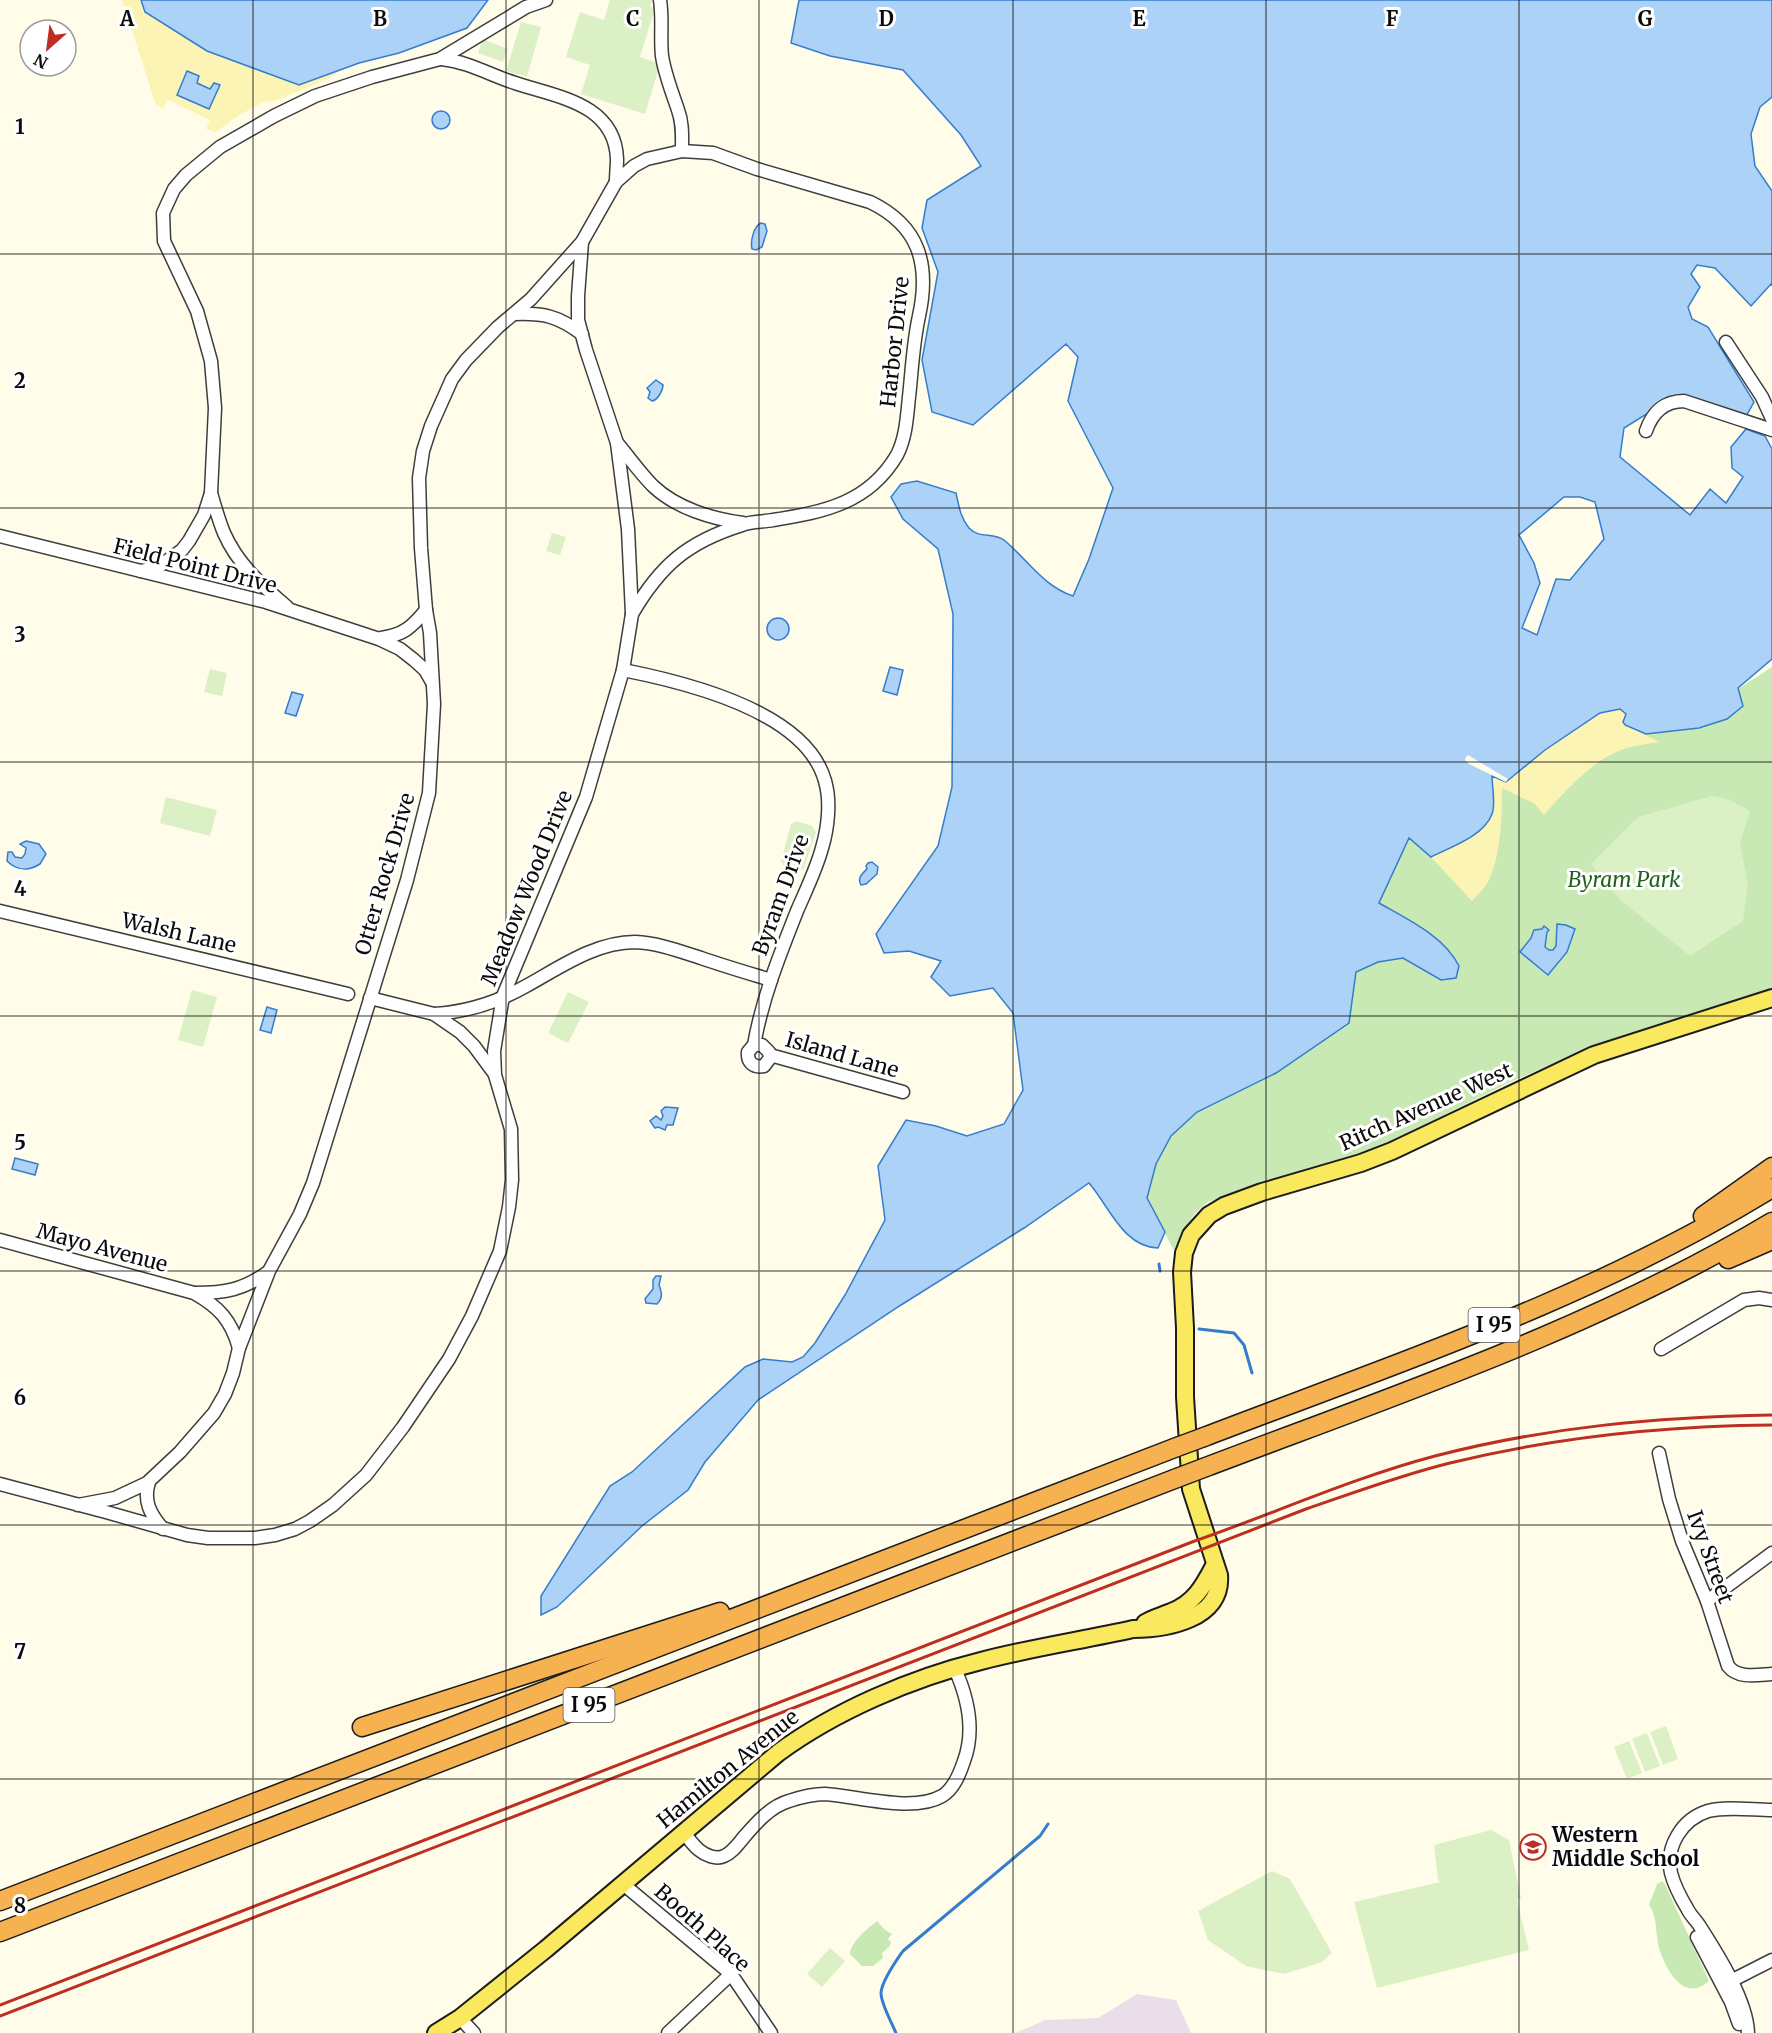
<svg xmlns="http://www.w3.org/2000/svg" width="1772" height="2033" font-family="Merriweather,serif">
<rect width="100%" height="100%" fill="#fffde9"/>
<polygon fill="#eadeea" points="1137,1994 1176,2000 1191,2033 1016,2033 1045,2020 1098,2018"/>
<g fill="#c8e9b3">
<path d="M1772,667v322l-172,54 -87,38 -131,64 -41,15 -133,42c-18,13 -25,29 -34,49l-27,-53 9,-34 15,-28 26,-24 79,-39 73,-50 7,-51 22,-10 25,-4 38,22 12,-26 -24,-21 -50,-30 30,-66 83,-62 53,-25 171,-39 22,-22z"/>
<path d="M1662,1881l3,3 44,97c-24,22 -42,-9 -49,-30 -5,-15 -2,-34 -11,-46l8,-21z"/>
<path d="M877,1921l8,9 7,4 -4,5 3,3 -1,4 -8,7 1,5 -10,8h-11l-12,-12c0,-11 18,-26 27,-33z"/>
</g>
<g fill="#fbf4b5">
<polygon points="122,0 141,0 145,12 207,51 299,85 340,70 328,79 275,101 263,102 238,116 216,132 206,129 210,120 168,100 163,109 156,105"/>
<path d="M1623,697l9,31 27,14c-11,2 -22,3 -32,6 -32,9 -62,43 -83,67l-9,-11 -33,-16c0,29 -1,68 -14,94 -4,7 -11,13 -16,19l-41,-44 -22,-20 57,-50z"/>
</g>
<g fill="#dcf0c5">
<polygon points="610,0 652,0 650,7 655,8 640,57 660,64 645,114 581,94 590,65 566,57 580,12 604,20"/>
<polygon points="521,22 541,27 527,77 506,71"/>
<polygon points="483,39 508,49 503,62 478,53"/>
<polygon points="552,533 566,537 560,555 546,551"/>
<polygon points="210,669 227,673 222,696 204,692"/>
<polygon points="1712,796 1728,799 1750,811 1740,843 1748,884 1743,921 1690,956 1620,900 1591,864 1638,817"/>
<polygon points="166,797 217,810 210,836 160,823"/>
<polygon points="796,821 812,826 816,832 804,868 800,871 783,865 781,861 791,824"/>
<polygon points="192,990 217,997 203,1047 178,1040"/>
<polygon points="568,992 589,1002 568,1043 548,1033"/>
<polygon points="1666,1726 1678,1759 1663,1765 1650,1732"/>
<polygon points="1647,1733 1660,1766 1645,1772 1632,1739"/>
<polygon points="1629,1741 1642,1773 1627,1779 1614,1747"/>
<polygon points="1491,1830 1509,1840 1521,1898 1517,1900 1529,1950 1377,1988 1354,1902 1440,1882 1438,1880 1434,1845"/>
<polygon points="1272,1871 1290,1879 1332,1953 1322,1962 1284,1974 1246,1966 1208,1940 1198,1911"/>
<polygon points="830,1948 845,1961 822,1987 807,1974"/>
</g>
<g fill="#add2f7" stroke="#347dce" stroke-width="1.5" fill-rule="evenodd">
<polygon points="141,0 488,0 467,28 399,53 359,63 299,85 207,51 145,12"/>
<path d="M799,0h973v97l-12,10 -9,27 4,32 17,25v94l-1,-1 -20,22 -36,-38 -18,-3 -6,9 9,13 -12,20 4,12 16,8 46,75 -9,16 -68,-23 -53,33 -4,29 70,58 20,-26 16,14 17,-26 -11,-9 -1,-21 15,-18 19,7 7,13v210l-34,29 5,18 -16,13 -28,9 -53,6 -21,-9 -2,-3 3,-8 -6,-5 -20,4 -55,37 -39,32 -14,-6c0,11 4,28 0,38 -8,22 -41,33 -61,43l-22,-19 -30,65c28,16 65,33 80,63l-3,12 -15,2 -38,-22 -25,4 -22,10 -7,51 -73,50 -79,39 -26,24 -15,28 -9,34 18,34 -7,16c-35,-1 -49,-42 -69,-65l-65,45 -123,77 -143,95 -53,62 -17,28 -46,36 -85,81 -16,8v-19l69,-110 22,-14 113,-105 18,-8 29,3 11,-5 12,-14 30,-48 40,-75 -7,-54 28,-46 30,6 31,10 37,-12 19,-34 -10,-77 -20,-25 -43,8 -19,-19 10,-16 -32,-10 -25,2 -8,-19 62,-88 14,-59 1,-173 -15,-65 -35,-30 -12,-22 10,-13 16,-3 39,12c3,13 4,24 13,35 10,11 24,4 35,12 23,19 39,46 69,56l16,-37 24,-71 -45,-87 10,-44 -12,-13 -93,81 -41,-13 -10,-52 16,-88 -16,-44 5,-28 54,-34 -20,-31 -58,-65 -73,-14 -39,-13zM1564,497h16l15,5 9,37 -34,41 -14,-1 -19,56 -15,-7 18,-45 -6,-20 -15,-28z"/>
<polygon points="187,71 199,76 197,83 210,89 214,83 220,85 209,109 177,95"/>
<circle cx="441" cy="120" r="9"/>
<path d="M761,223l4,1 2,7 -5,16 -6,3 -4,-1c-2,-8 2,-23 9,-26z"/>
<path d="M656,380l7,5c0,5 -5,15 -11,16l-4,-3 2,-6 -3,-4z"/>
<circle cx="778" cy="629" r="11"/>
<polygon points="890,667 903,670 897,695 883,691"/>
<polygon points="292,692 303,695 296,716 285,713"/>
<path d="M26,841l13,3 7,10 -6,10c-11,7 -23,7 -33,-3l1,-9h4l3,5 7,1 3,-4 1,-6 -6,-4z"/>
<path d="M872,862l6,5 -1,7 -11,10 -5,1c-4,-7 1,-11 6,-16l-1,-3 2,-3z"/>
<polygon points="1557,924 1566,925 1575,929 1567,952 1548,975 1520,952 1531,938 1534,930 1542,929 1544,926 1549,930 1547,932 1545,947 1549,950 1553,950 1556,946"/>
<polygon points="267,1007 277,1010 271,1033 260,1030"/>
<polygon points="665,1107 678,1108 673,1125 667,1125 665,1130 658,1127 655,1128 650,1121 656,1116 661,1120 663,1116 661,1111"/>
<polygon points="15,1158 38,1164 35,1175 12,1169"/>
<path d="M656,1276h5l-2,9c3,8 4,13 -2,19l-11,-1 -1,-4 8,-10v-9z"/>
</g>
<polygon fill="#fffde9" points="1468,755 1508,779 1506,782 1469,764 1465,760 1466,757"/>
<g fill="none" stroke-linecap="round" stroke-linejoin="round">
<g stroke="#347dce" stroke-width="3">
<polyline points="1159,1264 1160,1271"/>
<polyline points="1199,1329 1234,1333 1244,1345 1252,1373"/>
<path d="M896,2033c-4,-10 -15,-29 -15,-40 1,-13 15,-32 22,-42l137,-115 8,-12"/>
</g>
<g stroke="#3e3e3e" stroke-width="15">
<g id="minor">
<path d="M660,0c3,19 0,37 2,56 3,19 10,36 16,54 5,13 4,27 4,41"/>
<path d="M442,59c27,3 48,16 73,24 41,14 100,20 102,76 0,7 -1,15 -1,23"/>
<path d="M515,314c29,-1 43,2 67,20"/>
<polyline points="1726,342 1762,397 1772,419"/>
<path d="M1646,431c6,-18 18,-30 38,-30l88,29"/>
<path d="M617,443c12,14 23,30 36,43 23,22 59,33 90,37"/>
<path d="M211,493c4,14 8,28 13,40 14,32 38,52 63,74"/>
<polyline points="0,536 266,602 379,639 400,649 414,660 425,670 432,682"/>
<polyline points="141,571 157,568 182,550 189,541 204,515 211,493 215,408 211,361 197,311 164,241 163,213 174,189 186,175 220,147 274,116 315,96 372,77 440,59 526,7 546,0"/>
<path d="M381,638c22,-3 30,-10 45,-28"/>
<path d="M623,670c61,12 183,41 202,111 6,20 3,47 -3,67 -6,22 -16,42 -25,63 -17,43 -35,88 -43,134l-6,7c-1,10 5,16 16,14l6,-8 -1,-6 -7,-7h-8"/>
<polyline points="0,911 348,994"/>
<polyline points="370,998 434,1014 460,1032 474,1046 494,1073"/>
<path d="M434,1014c32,-2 64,-12 92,-28 33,-18 69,-44 109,-44 23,1 44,9 66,16 23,8 47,15 70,22"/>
<polyline points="770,1055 903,1092"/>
<path d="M0,1240l194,53c25,14 37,27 45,55"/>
<path d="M195,1293c30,0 48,-3 73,-21"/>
<polyline points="1661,1349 1744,1300 1759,1298 1772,1300"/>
<path d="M1659,1453l10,46 13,42 25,60 21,65c10,13 29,9 44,8"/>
<path d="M149,1482c-6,19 1,32 14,47"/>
<polyline points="0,1484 106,1512 187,1535 208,1538 255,1538 275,1535 295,1529 310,1521 333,1505 366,1475 403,1427 449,1359 472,1316 500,1251 509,1207 512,1180 511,1129 495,1075 494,1051 503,996 586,797 623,670 632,614 628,529 617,443 586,350 578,320 578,296 582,242"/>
<path d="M78,1505l37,-7 32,-15 33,-31 34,-39 11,-19 8,-21 6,-25 30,-77 31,-57 13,-31 94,-303 22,-87 5,-89 -4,-71 -4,-23 -5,-62 -2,-70 4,-27 8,-25 21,-47 14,-19 32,-33 33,-28 51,-57 34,-60 18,-16 13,-7 35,-8 31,2 44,16 113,33c50,24 60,63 49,114 -6,27 -7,54 -10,81 -2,19 -3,41 -12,58 -28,48 -73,57 -124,65 -10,2 -22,1 -31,5 -55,17 -82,41 -110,89"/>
<polyline points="1707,1601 1772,1553"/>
<path d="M684,1833c5,6 9,12 15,17 6,5 17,10 25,6 8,-3 14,-12 20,-19 12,-14 27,-31 45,-36 12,-4 24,-7 36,-7 32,2 88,19 117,2 12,-7 18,-23 22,-35 11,-30 4,-63 -9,-92"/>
<polyline points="623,1884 731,1974 771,2033"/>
<polyline points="1697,1937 1731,2002 1739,2024"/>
<polyline points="1725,1984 1772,1960"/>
<polyline points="460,2018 474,2033"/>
<polyline points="668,2033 731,1974"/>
<path d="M1748,2033c-1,-33 -31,-80 -49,-108 -3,-5 -8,-9 -11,-15 -6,-10 -14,-25 -17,-37 -6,-26 11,-54 37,-62 19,-5 44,-1 64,-1"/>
</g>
</g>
<g stroke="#1c1c1c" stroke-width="20">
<g id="major">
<path d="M1145,1623c8,-5 17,-7 26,-11 24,-9 33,-27 44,-48"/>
<path d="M436,2033l24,-15 86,-69 232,-196c57,-42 134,-75 203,-92 49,-13 103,-21 152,-32 34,0 90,-10 86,-54l-28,-86 -6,-92v-69l-3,-56 2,-19 7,-18 18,-20 15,-9 38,-14 99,-29 31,-12 202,-96 178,-57"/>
</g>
</g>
<g stroke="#1c1c1c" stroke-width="21">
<g id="highway">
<polyline points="1703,1216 1772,1167"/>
<polyline points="1728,1259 1772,1240"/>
<path d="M1204,1437c193,-74 391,-140 568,-249"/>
<path d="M1206,1467c192,-73 389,-139 566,-245"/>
<polyline points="362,1727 720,1612"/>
<polyline points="0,1901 1177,1447"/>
<polyline points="0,1932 1177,1478"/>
</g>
</g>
<use href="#minor" stroke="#fff" stroke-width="12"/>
<use href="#major" stroke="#fae85e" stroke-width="16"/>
<use href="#highway" stroke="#f6b150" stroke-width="18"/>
<g stroke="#bc2f22" stroke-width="3">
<path d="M0,2005l1192,-463c81,-28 160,-64 243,-86 112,-29 222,-39 337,-41"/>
<path d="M0,2016l1306,-507c47,-16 95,-34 144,-46 106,-26 213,-37 322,-38"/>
</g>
<g stroke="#1c1c1c" stroke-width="21" stroke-linecap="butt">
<g id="highway-bridge">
<polyline points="1177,1447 1204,1437"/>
<polyline points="1177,1478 1206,1467"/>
</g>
</g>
<use href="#highway-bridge" stroke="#f6b150" stroke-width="18"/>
</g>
<path fill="none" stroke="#0b0b0b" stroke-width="1.5" stroke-opacity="0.55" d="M253,0v2033M506,0v2033M759,0v2033M1013,0v2033M1266,0v2033M1519,0v2033M0,254h1772M0,508h1772M0,762h1772M0,1016h1772M0,1271h1772M0,1525h1772M0,1779h1772"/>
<defs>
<g id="school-ring" transform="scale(1.35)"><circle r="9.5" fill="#fff" stroke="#bc2f22" stroke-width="1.5"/><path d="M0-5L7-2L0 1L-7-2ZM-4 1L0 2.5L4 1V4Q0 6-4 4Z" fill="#bc2f22"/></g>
</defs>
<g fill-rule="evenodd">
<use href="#school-ring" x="1533" y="1847"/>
</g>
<g text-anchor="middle" stroke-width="6" stroke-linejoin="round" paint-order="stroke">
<g fill="#fff" stroke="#545454" stroke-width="1.5">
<rect x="1468.5" y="1308" width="51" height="34" rx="4.5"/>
<rect x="563.5" y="1688" width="51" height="34" rx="4.5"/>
</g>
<g font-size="20" font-weight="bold" fill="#0b0b0b">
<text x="1494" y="1332">I 95</text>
<text x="589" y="1712">I 95</text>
</g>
<g font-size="21" fill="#0b0b0b" stroke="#fff">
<text transform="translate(895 342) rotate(-84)" y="7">Harbor Drive</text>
<text transform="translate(195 566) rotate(14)" y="7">Field Point Drive</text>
<text transform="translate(385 874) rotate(-74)" y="7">Otter Rock Drive</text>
<text transform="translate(527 888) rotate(-68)" y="7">Meadow Wood Drive</text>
<text transform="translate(781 895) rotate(-70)" y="7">Byram Drive</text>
<text transform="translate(179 933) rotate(13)" y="7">Walsh Lane</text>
<text transform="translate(842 1055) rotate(16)" y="7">Island Lane</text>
<text transform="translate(1426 1107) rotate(-24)" y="7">Ritch Avenue West</text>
<text transform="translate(102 1248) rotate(15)" y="7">Mayo Avenue</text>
<text transform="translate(1710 1557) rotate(70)" y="7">Ivy Street</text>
<text transform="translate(728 1769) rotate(-39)" y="7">Hamilton Avenue</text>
<text transform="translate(702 1928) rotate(42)" y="7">Booth Place</text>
</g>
<g font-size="21" font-style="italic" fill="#21621b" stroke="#fff">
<text x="1624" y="887">Byram Park</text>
</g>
<g font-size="21" font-weight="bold" fill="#0b0b0b" stroke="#fff" text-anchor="start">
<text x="1552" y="1842">Western<tspan x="1552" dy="24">Middle School</tspan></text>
</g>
</g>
<g font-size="20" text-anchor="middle" font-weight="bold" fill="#0b0b0b" stroke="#fff" stroke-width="6" stroke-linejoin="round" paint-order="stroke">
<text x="127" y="26">A</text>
<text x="380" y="26">B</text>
<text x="633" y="26">C</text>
<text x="886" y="26">D</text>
<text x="1139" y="26">E</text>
<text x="1392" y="26">F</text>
<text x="1645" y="26">G</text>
<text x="20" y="134">1</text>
<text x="20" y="388">2</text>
<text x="20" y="642">3</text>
<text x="20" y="896">4</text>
<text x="20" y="1150">5</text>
<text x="20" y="1405">6</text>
<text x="20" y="1659">7</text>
<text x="20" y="1913">8</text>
</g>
<g transform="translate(48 48) rotate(208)"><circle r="28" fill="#ffffff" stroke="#9d9d9d" stroke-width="1.5"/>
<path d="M0-4.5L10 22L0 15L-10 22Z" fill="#bc2f22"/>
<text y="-9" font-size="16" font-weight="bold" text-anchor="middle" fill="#0b0b0b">N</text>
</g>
</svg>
